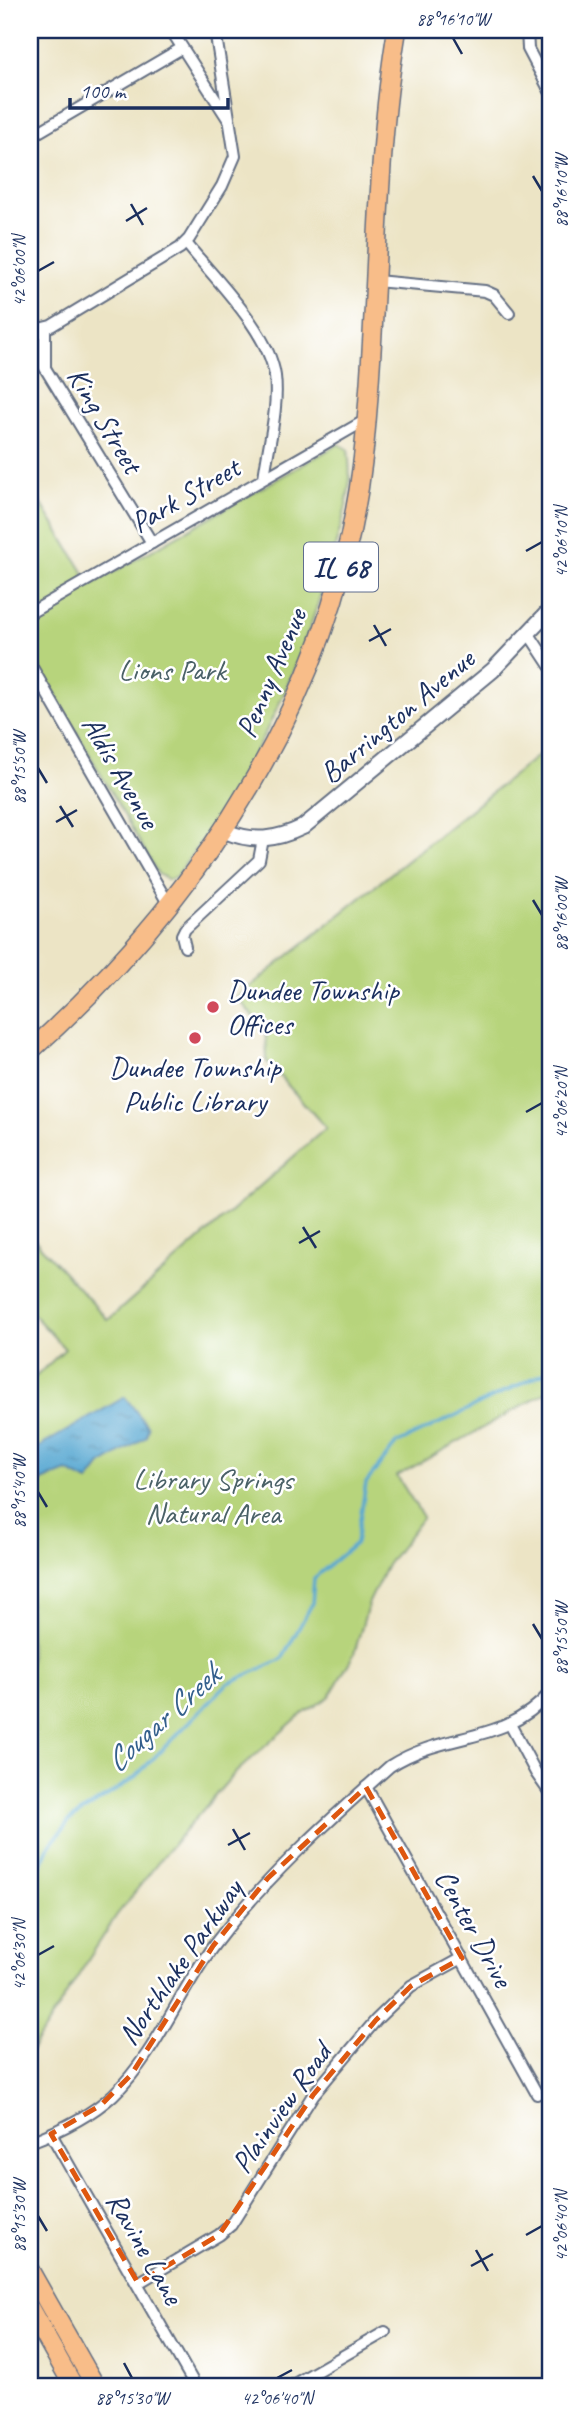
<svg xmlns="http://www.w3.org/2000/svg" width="580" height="2417" font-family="Caveat,sans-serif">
<defs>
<pattern id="water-ripples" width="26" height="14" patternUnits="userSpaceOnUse" patternTransform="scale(1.75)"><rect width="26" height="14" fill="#56a7d1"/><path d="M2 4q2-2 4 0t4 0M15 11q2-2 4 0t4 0" fill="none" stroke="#4688ad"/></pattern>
</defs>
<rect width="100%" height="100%" fill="#fff"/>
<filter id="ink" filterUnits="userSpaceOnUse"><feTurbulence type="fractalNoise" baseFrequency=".0143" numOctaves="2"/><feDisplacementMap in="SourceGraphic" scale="14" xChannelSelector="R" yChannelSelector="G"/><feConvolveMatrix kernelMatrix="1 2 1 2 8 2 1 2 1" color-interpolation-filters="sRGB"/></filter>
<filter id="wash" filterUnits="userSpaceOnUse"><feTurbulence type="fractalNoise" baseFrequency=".00686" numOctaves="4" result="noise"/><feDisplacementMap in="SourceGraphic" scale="28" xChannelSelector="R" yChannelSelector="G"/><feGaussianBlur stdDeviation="1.57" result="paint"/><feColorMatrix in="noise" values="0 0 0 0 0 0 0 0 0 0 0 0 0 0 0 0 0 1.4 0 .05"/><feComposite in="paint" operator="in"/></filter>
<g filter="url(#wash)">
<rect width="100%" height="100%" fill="#ece4c5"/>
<g fill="#b7d47b" stroke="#69826c" stroke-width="2">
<path d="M339,444l9,5c1,12 3,26 1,38 -3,27 -13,56 -21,82 -31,114 -82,213 -152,308l-7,3 -11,-6 -128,-223v-166l61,100z"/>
<polygon points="550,746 550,1390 397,1476 423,1517 387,1565 369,1602 354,1654 329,1697 298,1717 233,1775 169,1849 116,1916 30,2052 30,1382 65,1349 30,1311 30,1235 108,1320 326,1128 267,1062 266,1032 237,997"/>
</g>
<polygon fill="url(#water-ripples)" stroke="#386b98" stroke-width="2" points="125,1397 148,1427 146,1437 101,1465 88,1482 67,1471 42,1481 35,1499 30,1495 30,1452"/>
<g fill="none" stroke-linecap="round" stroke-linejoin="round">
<polyline stroke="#56a7d1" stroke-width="3.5" points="30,1890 48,1848 70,1820 134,1778 227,1684 282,1659 312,1604 314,1578 356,1543 366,1483 396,1444 550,1370"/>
</g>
</g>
<g filter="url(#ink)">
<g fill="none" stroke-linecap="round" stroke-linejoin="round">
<g stroke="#646e82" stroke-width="14">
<g id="minor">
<polyline points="171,30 228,119"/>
<polyline points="527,30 528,49 550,91"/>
<polyline points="30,137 182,48"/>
<path d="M186,243c28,35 83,88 89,133 4,33 -7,70 -11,102"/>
<polyline points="376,281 485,291 494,295 509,313"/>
<polyline points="45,329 45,368 152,543"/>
<polyline points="30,331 51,326 180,248 189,239 222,186 235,156 215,30"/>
<polyline points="30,613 366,420"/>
<polyline points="529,634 550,666"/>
<polyline points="30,664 169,905"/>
<polyline points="185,947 182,935 185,929 259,860 263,839"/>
<polyline points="511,1726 536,1773 550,1793"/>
<polyline points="366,1787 537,2094"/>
<polyline points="51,2134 196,2387"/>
<path d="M30,2142c29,-11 59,-25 83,-47 44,-42 65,-102 101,-150 51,-67 113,-123 176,-179 56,-36 113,-20 160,-73"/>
<polyline points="138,2283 219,2235 231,2225 313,2095 376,2020 411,1986 462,1958"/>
<polyline points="289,2387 385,2332"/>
</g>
</g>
<g stroke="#646e82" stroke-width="18">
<path id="tertiary" d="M225,831c28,12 51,9 78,-4l190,-157 57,-60"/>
</g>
<g stroke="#646e82" stroke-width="21">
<g id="primary">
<path d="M30,1051c172,-153 306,-359 333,-593 16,-142 10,-287 34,-428"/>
<polyline points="30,2271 96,2387"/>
<polyline points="30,2309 74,2387"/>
</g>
</g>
<use href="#minor" stroke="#fff" stroke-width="10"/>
<use href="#tertiary" stroke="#fff" stroke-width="14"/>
<use href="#primary" stroke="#f8bd89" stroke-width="18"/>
</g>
</g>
<path fill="none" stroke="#de5710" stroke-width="5" stroke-dasharray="14 9" stroke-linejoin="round" d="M366,1787l96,171 -51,28 -35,34 -63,75 -94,140 -81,48 -87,-149 50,-29 30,-30 82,-129 55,-68z"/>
<path fill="none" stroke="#1b2f5e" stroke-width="2.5" d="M453,38l9,16M533,176l9,15M131,204l12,21M126,221l21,-13M38,271l16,-9M526,551l16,-9M374,625l12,21M369,641l22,-12M38,768l9,15M60,806l13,21M56,822l21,-12M533,900l9,15M526,1112l16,-9M303,1227l13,21M299,1243l21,-12M38,1492l9,15M533,1624l9,15M233,1829l12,21M228,1845l22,-12M38,1955l16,-9M38,2216l9,15M526,2235l16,-9M476,2250l12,21M471,2266l22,-12M124,2363l8,15M277,2378l15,-8"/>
<g fill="#d1495b" stroke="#fff" stroke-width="2.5">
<circle cx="213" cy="1007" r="7"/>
<circle cx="195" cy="1038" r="7"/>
</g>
<g text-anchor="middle" stroke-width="5" stroke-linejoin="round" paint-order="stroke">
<rect fill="#fff" stroke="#5f6d8e" stroke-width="2" x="304" y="542.5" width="74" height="49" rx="5"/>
<g font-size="28" font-weight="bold" fill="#1b2f5e">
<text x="341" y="577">IL 68</text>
</g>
<g font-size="30" fill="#1b2f5e" stroke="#fff">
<text transform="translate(105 420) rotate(59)" y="10">King Street</text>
<text transform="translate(185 495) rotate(-30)" y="10">Park Street</text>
<text transform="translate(271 673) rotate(-67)" y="10">Penny Avenue</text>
<text transform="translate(397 716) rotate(-40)" y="10">Barrington Avenue</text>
<text transform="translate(121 772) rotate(60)" y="10">Aldis Avenue</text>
<text transform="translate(474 1928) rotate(61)" y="10">Center Drive</text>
<text transform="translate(180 1962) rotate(-55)" y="10">Northlake Parkway</text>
<text transform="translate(281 2108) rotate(-55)" y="10">Plainview Road</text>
<text transform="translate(145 2248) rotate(60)" y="10">Ravine Lane</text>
</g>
<g font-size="30" fill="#4a6167" stroke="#fff">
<text x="172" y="680">Lions Park</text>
<text x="213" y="1489">Library Springs<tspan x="213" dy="34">Natural Area</tspan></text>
</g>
<g font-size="30" fill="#1b2f5e" stroke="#fff" text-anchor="start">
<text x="227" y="1000">Dundee Township<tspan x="227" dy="34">Offices</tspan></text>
<text x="195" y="1077" text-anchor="middle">Dundee Township<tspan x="195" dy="34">Public Library</tspan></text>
</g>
<g font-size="32" font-style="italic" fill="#335f8c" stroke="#fff">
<text transform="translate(162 1718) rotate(-42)" y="11">Cougar Creek</text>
</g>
</g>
<rect width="580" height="2417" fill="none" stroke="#fff" stroke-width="77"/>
<path d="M70 98v10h158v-10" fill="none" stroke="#1b2f5e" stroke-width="3.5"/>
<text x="80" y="98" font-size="21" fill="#1b2f5e" stroke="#ffffff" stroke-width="5" paint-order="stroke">100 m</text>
<rect x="38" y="38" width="504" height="2340" fill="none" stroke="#1b2f5e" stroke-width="2.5"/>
<g font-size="18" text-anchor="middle" fill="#1b2f5e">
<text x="453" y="25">88°16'10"W</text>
<text transform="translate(561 191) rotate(-90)" y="6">88°16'10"W</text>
<text transform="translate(19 271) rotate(-90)" y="6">42°06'00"N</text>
<text transform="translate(561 542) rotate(-90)" y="6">42°06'10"N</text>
<text transform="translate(19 768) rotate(-90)" y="6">88°15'50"W</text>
<text transform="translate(561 915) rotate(-90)" y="6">88°16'00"W</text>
<text transform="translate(561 1103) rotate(-90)" y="6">42°06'20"N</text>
<text transform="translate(19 1492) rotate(-90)" y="6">88°15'40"W</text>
<text transform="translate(561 1639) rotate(-90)" y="6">88°15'50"W</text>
<text transform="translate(19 1955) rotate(-90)" y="6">42°06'30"N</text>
<text transform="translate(19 2216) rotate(-90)" y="6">88°15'30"W</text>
<text transform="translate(561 2226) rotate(-90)" y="6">42°06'40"N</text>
<text x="132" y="2404">88°15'30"W</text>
<text x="277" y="2404">42°06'40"N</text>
</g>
</svg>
